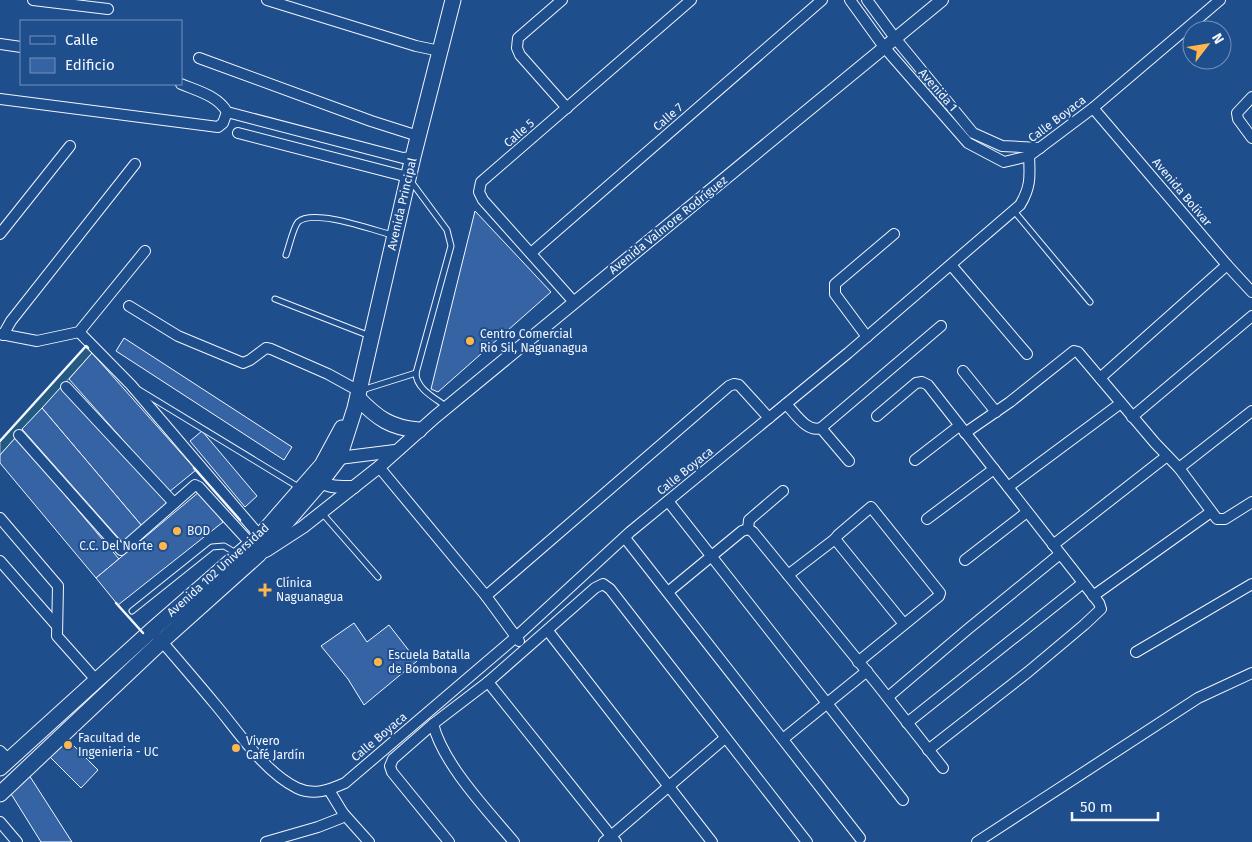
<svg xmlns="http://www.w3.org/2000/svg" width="1252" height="842" font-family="'Fira Sans',sans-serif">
<rect width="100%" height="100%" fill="#1f4e8c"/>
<polygon fill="#245a82" stroke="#a8bbd7" points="86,346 92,353 0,455 0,441"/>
<g fill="#3563a3" stroke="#f2f6ff">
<polygon points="475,211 551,292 438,392 431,389"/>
<polygon points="124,338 292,447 284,460 116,351"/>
<polygon points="92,353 196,470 169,492 69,379"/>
<polygon points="61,387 169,505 142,526 42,408"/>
<polygon points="42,408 142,526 123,543 22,429"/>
<polygon points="202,431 257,496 245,507 190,441"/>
<polygon points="16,437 119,559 96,578 0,463 0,455"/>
<polygon points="199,492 223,522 118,605 96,578"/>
<polygon points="354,623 367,642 389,625 417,661 364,705 348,679 321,646"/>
<polygon points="66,738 98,770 81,788 49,756"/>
<polygon points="29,775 72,842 41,842 8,789"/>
</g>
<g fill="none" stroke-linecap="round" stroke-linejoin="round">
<g stroke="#f2f6ff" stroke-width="7">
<g id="service">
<path d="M410,180l37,50 4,16 -35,127c0,16 19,25 31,34"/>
<polyline points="1014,211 1090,302"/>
<path d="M286,255c3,-8 7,-27 12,-33 15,-14 75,8 94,13"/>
<polyline points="275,299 370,336"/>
<polyline points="139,390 300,488"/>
<polyline points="362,390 416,373"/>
<polyline points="322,513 378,577"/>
<polyline points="132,611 212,547 224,546 236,553"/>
</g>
</g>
<g stroke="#f2f6ff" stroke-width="12">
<g id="minor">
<polyline points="33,0 108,9"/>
<polyline points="267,0 416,46 440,51"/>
<polyline points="562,0 518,38 517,48 520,55 567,108"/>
<polyline points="850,0 884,47 968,143 1004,162 1029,156"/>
<polyline points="867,0 895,38 973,133 1002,146 1040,148"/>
<polyline points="0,44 21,47"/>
<polyline points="199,58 371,121 418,136"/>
<path d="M181,84c17,7 37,12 46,28l176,46 10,-1"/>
<polyline points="1252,97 1237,113 1238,119 1252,138"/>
<polyline points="0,99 218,127 223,123 227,112"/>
<polyline points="1093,108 1227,265 1252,292"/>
<polyline points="238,133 408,177"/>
<polyline points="0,234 70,146"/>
<polyline points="531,253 822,0"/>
<polyline points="951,265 1027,354"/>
<polyline points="574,302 483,200 479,192 481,182 691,0"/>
<polyline points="129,306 178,336 243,363 250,360 266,348 271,349 328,374 359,391"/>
<polyline points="79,332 131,385 260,536"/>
<polyline points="0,334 37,341 79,332 145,251"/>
<polyline points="3,335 11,321 135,164"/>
<polyline points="867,337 835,294 835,284 894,234"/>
<polyline points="963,371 996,412"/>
<polyline points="1100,378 1227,265"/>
<polyline points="66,387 174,503"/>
<path d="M786,404c9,9 21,29 35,24l120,-102"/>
<polyline points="877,416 916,383 922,382 928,385 1099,603 1101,609 1084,625 1028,672 928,750"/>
<polyline points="1132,417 1252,316"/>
<polyline points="821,428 849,461"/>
<polyline points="965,433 1010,402 1074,351 1078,352 1155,443 1179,468 1217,519 1225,519 1252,502"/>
<polyline points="19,435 121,550 195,485 199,487 251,544"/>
<polyline points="915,460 959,426"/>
<polyline points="379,467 486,596 519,641"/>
<polyline points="1179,468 1252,411"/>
<polyline points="1008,487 1121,403"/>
<polyline points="668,501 903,800"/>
<polyline points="0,518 58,586 57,636 97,681"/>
<polyline points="927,519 994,469"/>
<polyline points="748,529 749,520 783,491"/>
<polyline points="625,538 860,838"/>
<polyline points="1053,545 1167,456"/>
<polyline points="965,560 1027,512"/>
<polyline points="0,561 57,626"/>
<polyline points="788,575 835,539"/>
<polyline points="668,592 742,531 748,529 753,532 877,684 943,768"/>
<polyline points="486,596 729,386 734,384 739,385 769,418"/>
<polyline points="1093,596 1211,512"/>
<polyline points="548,631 712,842"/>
<path d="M158,637c19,22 38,44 57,67 23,27 49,68 82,84 17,8 32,2 48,-5l171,-146 114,-105 218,-179 172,-148c11,-18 10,-29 9,-49l64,-48 127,-108"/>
<polyline points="1136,652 1252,584"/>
<polyline points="858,662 939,596 940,593 871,507 838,535 835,539 904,624"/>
<polyline points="488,682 616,842"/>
<polyline points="888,697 968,629 1060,554"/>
<polyline points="907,723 1083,583"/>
<path d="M433,724c10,40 54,86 81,118"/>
<polyline points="783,739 867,671"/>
<polyline points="0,751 9,760"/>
<polyline points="343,813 369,842"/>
<polyline points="0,822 17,842"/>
<polyline points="266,842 318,827 341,818 343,813 329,790"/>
<polyline points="449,842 392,772 390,766 393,759 433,724 488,682 595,588 603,584 610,589 807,842"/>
<polyline points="604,842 725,738"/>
<polyline points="977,842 1198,698 1252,673"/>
</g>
</g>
<g stroke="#f2f6ff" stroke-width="14">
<g id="tertiary">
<polyline points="331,461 339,458 395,451"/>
<path d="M314,477c12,11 24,10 40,10"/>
<polyline points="266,551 303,527 379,467 435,417 942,0"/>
</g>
</g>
<g stroke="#f2f6ff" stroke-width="17">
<g id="secondary">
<path d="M358,398c19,20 33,30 61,32"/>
<polyline points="0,768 152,630 260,536 322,465 342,428"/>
<polyline points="0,794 162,641 258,555 320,483 339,458 355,408 413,157 453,0"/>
</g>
</g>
<use href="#service" stroke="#1f4e8c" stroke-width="5"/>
<use href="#minor" stroke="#1f4e8c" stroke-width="10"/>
<use href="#tertiary" stroke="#1f4e8c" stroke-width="12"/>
<use href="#secondary" stroke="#1f4e8c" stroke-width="15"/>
<g stroke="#f2f6ff" stroke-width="2.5">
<polyline points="0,441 86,346 88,348"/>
<polyline points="194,468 240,520"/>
<polyline points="116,603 143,633"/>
</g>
</g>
<g fill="#ffb74d" stroke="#1f4e8c" stroke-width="2">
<circle cx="470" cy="341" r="5"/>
<circle cx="177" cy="531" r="5"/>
<circle cx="163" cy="546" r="5"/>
<path d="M262.5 582.5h5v5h5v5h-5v5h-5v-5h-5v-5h5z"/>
<circle cx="378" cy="662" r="5"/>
<circle cx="68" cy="745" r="5"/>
<circle cx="236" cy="748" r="5"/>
</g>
<g text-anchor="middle" stroke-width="4" stroke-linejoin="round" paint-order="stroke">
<g font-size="12" fill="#f2f6ff" stroke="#1f4e8c">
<text transform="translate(938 90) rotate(49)" y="4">Avenida 1</text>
<text transform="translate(668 117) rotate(-41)" y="4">Calle 7</text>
<text transform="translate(1057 119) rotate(-37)" y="4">Calle Boyaca</text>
<text transform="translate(519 133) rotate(-41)" y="4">Calle 5</text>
<text transform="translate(1182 192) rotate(50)" y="4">Avenida Bolívar</text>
<text transform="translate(402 204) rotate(-77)" y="4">Avenida Principal</text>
<text transform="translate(668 225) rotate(-39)" y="4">Avenida Valmore Rodríguez</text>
<text transform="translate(685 471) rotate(-39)" y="4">Calle Boyaca</text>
<text transform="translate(218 570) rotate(-42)" y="4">Avenida 102 Universidad</text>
<text transform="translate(379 737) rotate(-40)" y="4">Calle Boyaca</text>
</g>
<g font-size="12" fill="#f2f6ff" stroke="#1f4e8c" text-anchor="start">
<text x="480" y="338">Centro Comercial<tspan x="480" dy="14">Rio Sil, Naguanagua</tspan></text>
<text x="187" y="535">BOD</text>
<text x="153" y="550" text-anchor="end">C.C. Del Norte</text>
<text x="276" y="587">Clínica<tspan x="276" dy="14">Naguanagua</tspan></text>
<text x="388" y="659">Escuela Batalla<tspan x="388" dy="14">de Bombona</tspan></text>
<text x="78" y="742">Facultad de<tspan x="78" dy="14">Ingenieria - UC</tspan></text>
<text x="246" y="745">Vivero<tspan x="246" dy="14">Café Jardín</tspan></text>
</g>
</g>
<rect x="20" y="20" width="162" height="65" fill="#1f4e8c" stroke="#7391ba"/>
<rect x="30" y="36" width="25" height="8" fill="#1f4e8c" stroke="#7391ba"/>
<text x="65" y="45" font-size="15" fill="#f2f6ff">Calle</text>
<rect x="30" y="58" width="25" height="15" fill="#3563a3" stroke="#7391ba"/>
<text x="65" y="70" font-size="15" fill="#f2f6ff">Edificio</text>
<g transform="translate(1207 45) rotate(59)"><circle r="24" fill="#1f4e8c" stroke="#7391ba"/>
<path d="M0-4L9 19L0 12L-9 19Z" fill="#ffb74d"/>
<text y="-8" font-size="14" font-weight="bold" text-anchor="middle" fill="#f2f6ff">N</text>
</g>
<path d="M1072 812v8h86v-8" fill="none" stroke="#f2f6ff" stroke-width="2.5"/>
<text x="1080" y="812" font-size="15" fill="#f2f6ff" stroke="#1f4e8c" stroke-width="4" paint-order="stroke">50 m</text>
</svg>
